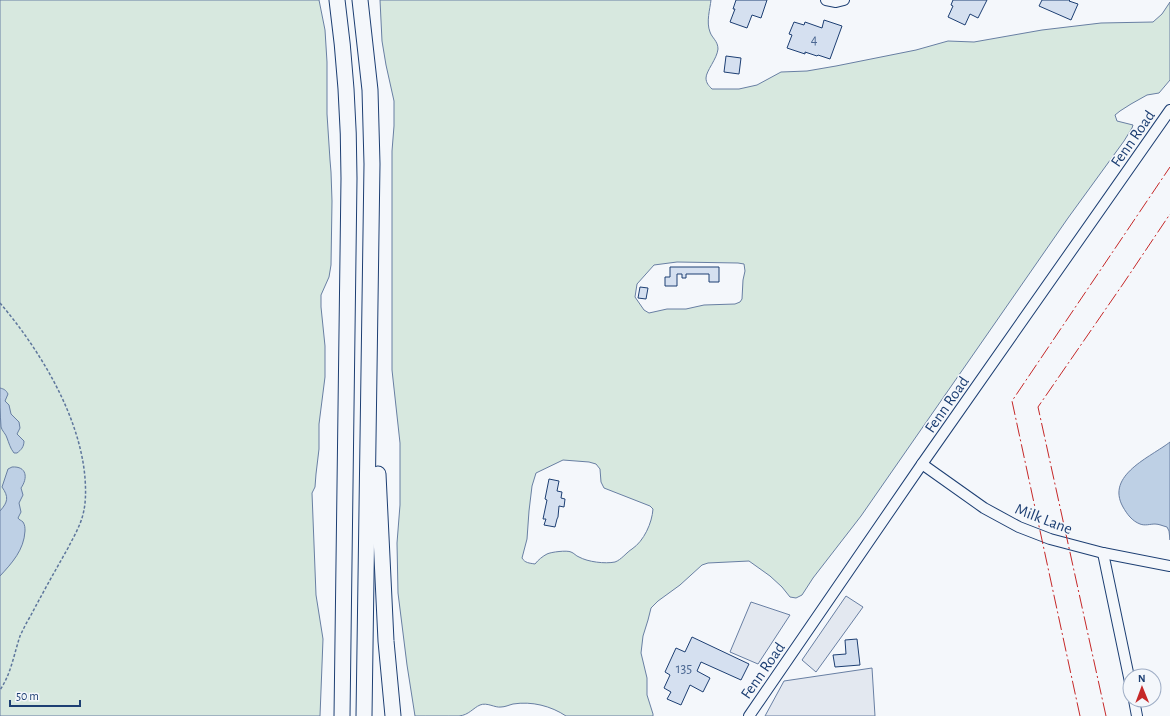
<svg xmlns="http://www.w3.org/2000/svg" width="1170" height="716" font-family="'Alegreya Sans',sans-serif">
<rect width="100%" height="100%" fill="#f4f7fb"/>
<g fill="#d7e8df" stroke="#687fa3" fill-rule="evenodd">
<polygon points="0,0 319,0 325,30 327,62 327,114 330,160 331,172 332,201 331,265 329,277 321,295 321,307 325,346 325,377 319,424 319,449 316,474 315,487 312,493 316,595 323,639 320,716 0,716"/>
<path d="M380,0h331c-1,9 -5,22 -1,32 2,6 8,9 8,17 -1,10 -12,22 -12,29 0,5 3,8 6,11h27l18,-4 24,-13 26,-1 29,-5 80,-16 32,-9 26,1 68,-12 59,-7 52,-1 9,-8 8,-12v78l-11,13 -12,2 -16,9 -11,7 -5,4 2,6 16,4 -1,3 -8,13 -56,77 -207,298 -48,62 -11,17 -6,3 -6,-1 -8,-10 -12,-11 -21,-15 -41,2 -6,2 -22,20 -22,16 -7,7 -3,12 -5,16 -2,17 6,25v17l6,19v2h-87c-15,-10 -34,-15 -53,-12 -4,1 -8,3 -12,3 -6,1 -14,-5 -21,-2 -7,3 -11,10 -21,11 -14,0 -30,0 -44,0l-8,-51 -9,-72 -1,-50 3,-38v-62l-8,-73v-219l2,-25v-25l-8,-36 -4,-24zM677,262l61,1 6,1 1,7 -2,9 -1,19 -2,3 -5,2 -31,1 -18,4h-19l-18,4 -5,-3 -9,-13 2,-13 17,-19zM563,460l26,2 7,2 4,5 1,13 3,6 46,18 3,3c-1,14 -9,32 -21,40 -5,3 -11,11 -17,13 -10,2 -27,0 -36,-5 -3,-1 -5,-4 -8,-5 -4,-2 -20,0 -24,2 -4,2 -9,6 -12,10 -6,-1 -10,-1 -13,-6l5,-19 2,-28 3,-25 4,-13z"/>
</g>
<g fill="#e3e8f0" stroke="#687fa3">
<polygon points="846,596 863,607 816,672 802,660"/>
<polygon points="751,602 790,615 758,664 730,652"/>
<polygon points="872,668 875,716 765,716 784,681"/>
</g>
<g fill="#bed0e5" stroke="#687fa3">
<path d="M0,388c4,1 6,2 8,6l-3,7 4,4 2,9 8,8 1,6 -3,6 7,7c0,6 -3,9 -7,12h-3c-4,-5 -5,-10 -7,-15 -1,-4 -5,-7 -6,-11 -1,-13 -1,-27 -1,-39z"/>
<path d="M1170,442v98l-1,-9 -2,-4c-4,-1 -8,-3 -12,-3 -5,0 -10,2 -15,0 -8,-3 -13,-10 -17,-17 -18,-32 28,-50 47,-65z"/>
<path d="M12,467c15,-1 16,11 9,21l2,7 -4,8 2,9 -3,6c1,2 3,2 5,4 2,3 2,6 2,9 -1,19 -13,32 -25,45v-65c8,-9 9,-14 2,-24l6,-18z"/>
</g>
<g fill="#d5e0f0" stroke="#1d3f73">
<polygon points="736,0 767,0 761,18 752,15 747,28 730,22 735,9 733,9"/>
<polygon points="953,0 987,0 978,18 970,14 965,25 948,17 953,6 951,5"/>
<polygon points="1042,0 1070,0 1069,1 1078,4 1071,20 1039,6"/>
<polygon points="824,20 842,26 830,59 818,55 817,56 805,52 805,54 787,48 792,35 789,34 794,22 804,25 805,22 822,28"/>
<polygon points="726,56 741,58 739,74 724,72"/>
<polygon points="670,267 719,267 719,282 709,282 709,274 686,274 686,278 682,278 682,274 677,274 677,286 665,286 665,277 670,277"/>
<polygon points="640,287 648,288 646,299 638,298"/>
<polygon points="549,479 559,481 557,491 562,492 561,498 565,499 564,507 559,506 558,517 557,519 555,527 544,525 546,519 543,519 547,500 545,499"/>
<polygon points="692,637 749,664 741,680 701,662 697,671 710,678 703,692 690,685 681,705 667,699 671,692 664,688 670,675 665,672 676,648 685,652"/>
<polygon points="857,639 860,665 835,667 833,655 846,654 845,640"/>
</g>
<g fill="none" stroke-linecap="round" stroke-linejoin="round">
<g stroke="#1d3f73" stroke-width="12">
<g id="minor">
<polyline points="826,0 836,2 844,0"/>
<polyline points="922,464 984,508 1019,527 1050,539 1103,553 1170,566"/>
<polyline points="1103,553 1130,682"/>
<polyline points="1134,700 1137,716"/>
<polyline points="749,716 922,464 1170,110"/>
</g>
</g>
<g stroke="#1d3f73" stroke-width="17">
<g id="highway">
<path d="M337,0c8,59 12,118 12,178l-7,538"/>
<polyline points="360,0 370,90 372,164 364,716"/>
<polyline points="378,474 386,641 393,716"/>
</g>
</g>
<path stroke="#5e769c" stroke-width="1.5" stroke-dasharray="3 2" stroke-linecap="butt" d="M0,303c40,47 80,113 85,175 1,14 1,27 -3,40 -3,10 -9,20 -14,30 -13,23 -26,46 -38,69 -4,6 -7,13 -10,19 -6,18 -9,38 -20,54"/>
<use href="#minor" stroke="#f4f7fb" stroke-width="10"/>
<use href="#highway" stroke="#f4f7fb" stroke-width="15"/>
<g stroke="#c62828" stroke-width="1" stroke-dasharray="14 3 2 3" stroke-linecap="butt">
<polyline points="1080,716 1012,401 1170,167"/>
<polyline points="1106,716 1038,407 1123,284 1170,214"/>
</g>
</g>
<g text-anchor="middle" stroke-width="3" stroke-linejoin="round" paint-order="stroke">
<g font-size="14" fill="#4b6792">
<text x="814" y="44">4</text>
<text x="684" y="673">135</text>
</g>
<g font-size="16" fill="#1d3f73" stroke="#f4f7fb">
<text transform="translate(1132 138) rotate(-55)" y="6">Fenn Road</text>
<text transform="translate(946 404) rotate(-55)" y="6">Fenn Road</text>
<text transform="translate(1044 518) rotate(21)" y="6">Milk Lane</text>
<text transform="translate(762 670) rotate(-55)" y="6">Fenn Road</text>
</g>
</g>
<g transform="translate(1142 688) rotate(359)"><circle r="19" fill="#f4f7fb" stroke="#9eadc5"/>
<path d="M0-3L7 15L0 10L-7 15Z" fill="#c62828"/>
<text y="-6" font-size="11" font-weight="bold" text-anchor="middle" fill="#1d3f73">N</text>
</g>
<path d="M10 700v6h70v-6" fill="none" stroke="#1d3f73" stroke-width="2"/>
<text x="16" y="700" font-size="12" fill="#1d3f73" stroke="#f4f7fb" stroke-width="3" paint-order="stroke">50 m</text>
</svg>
